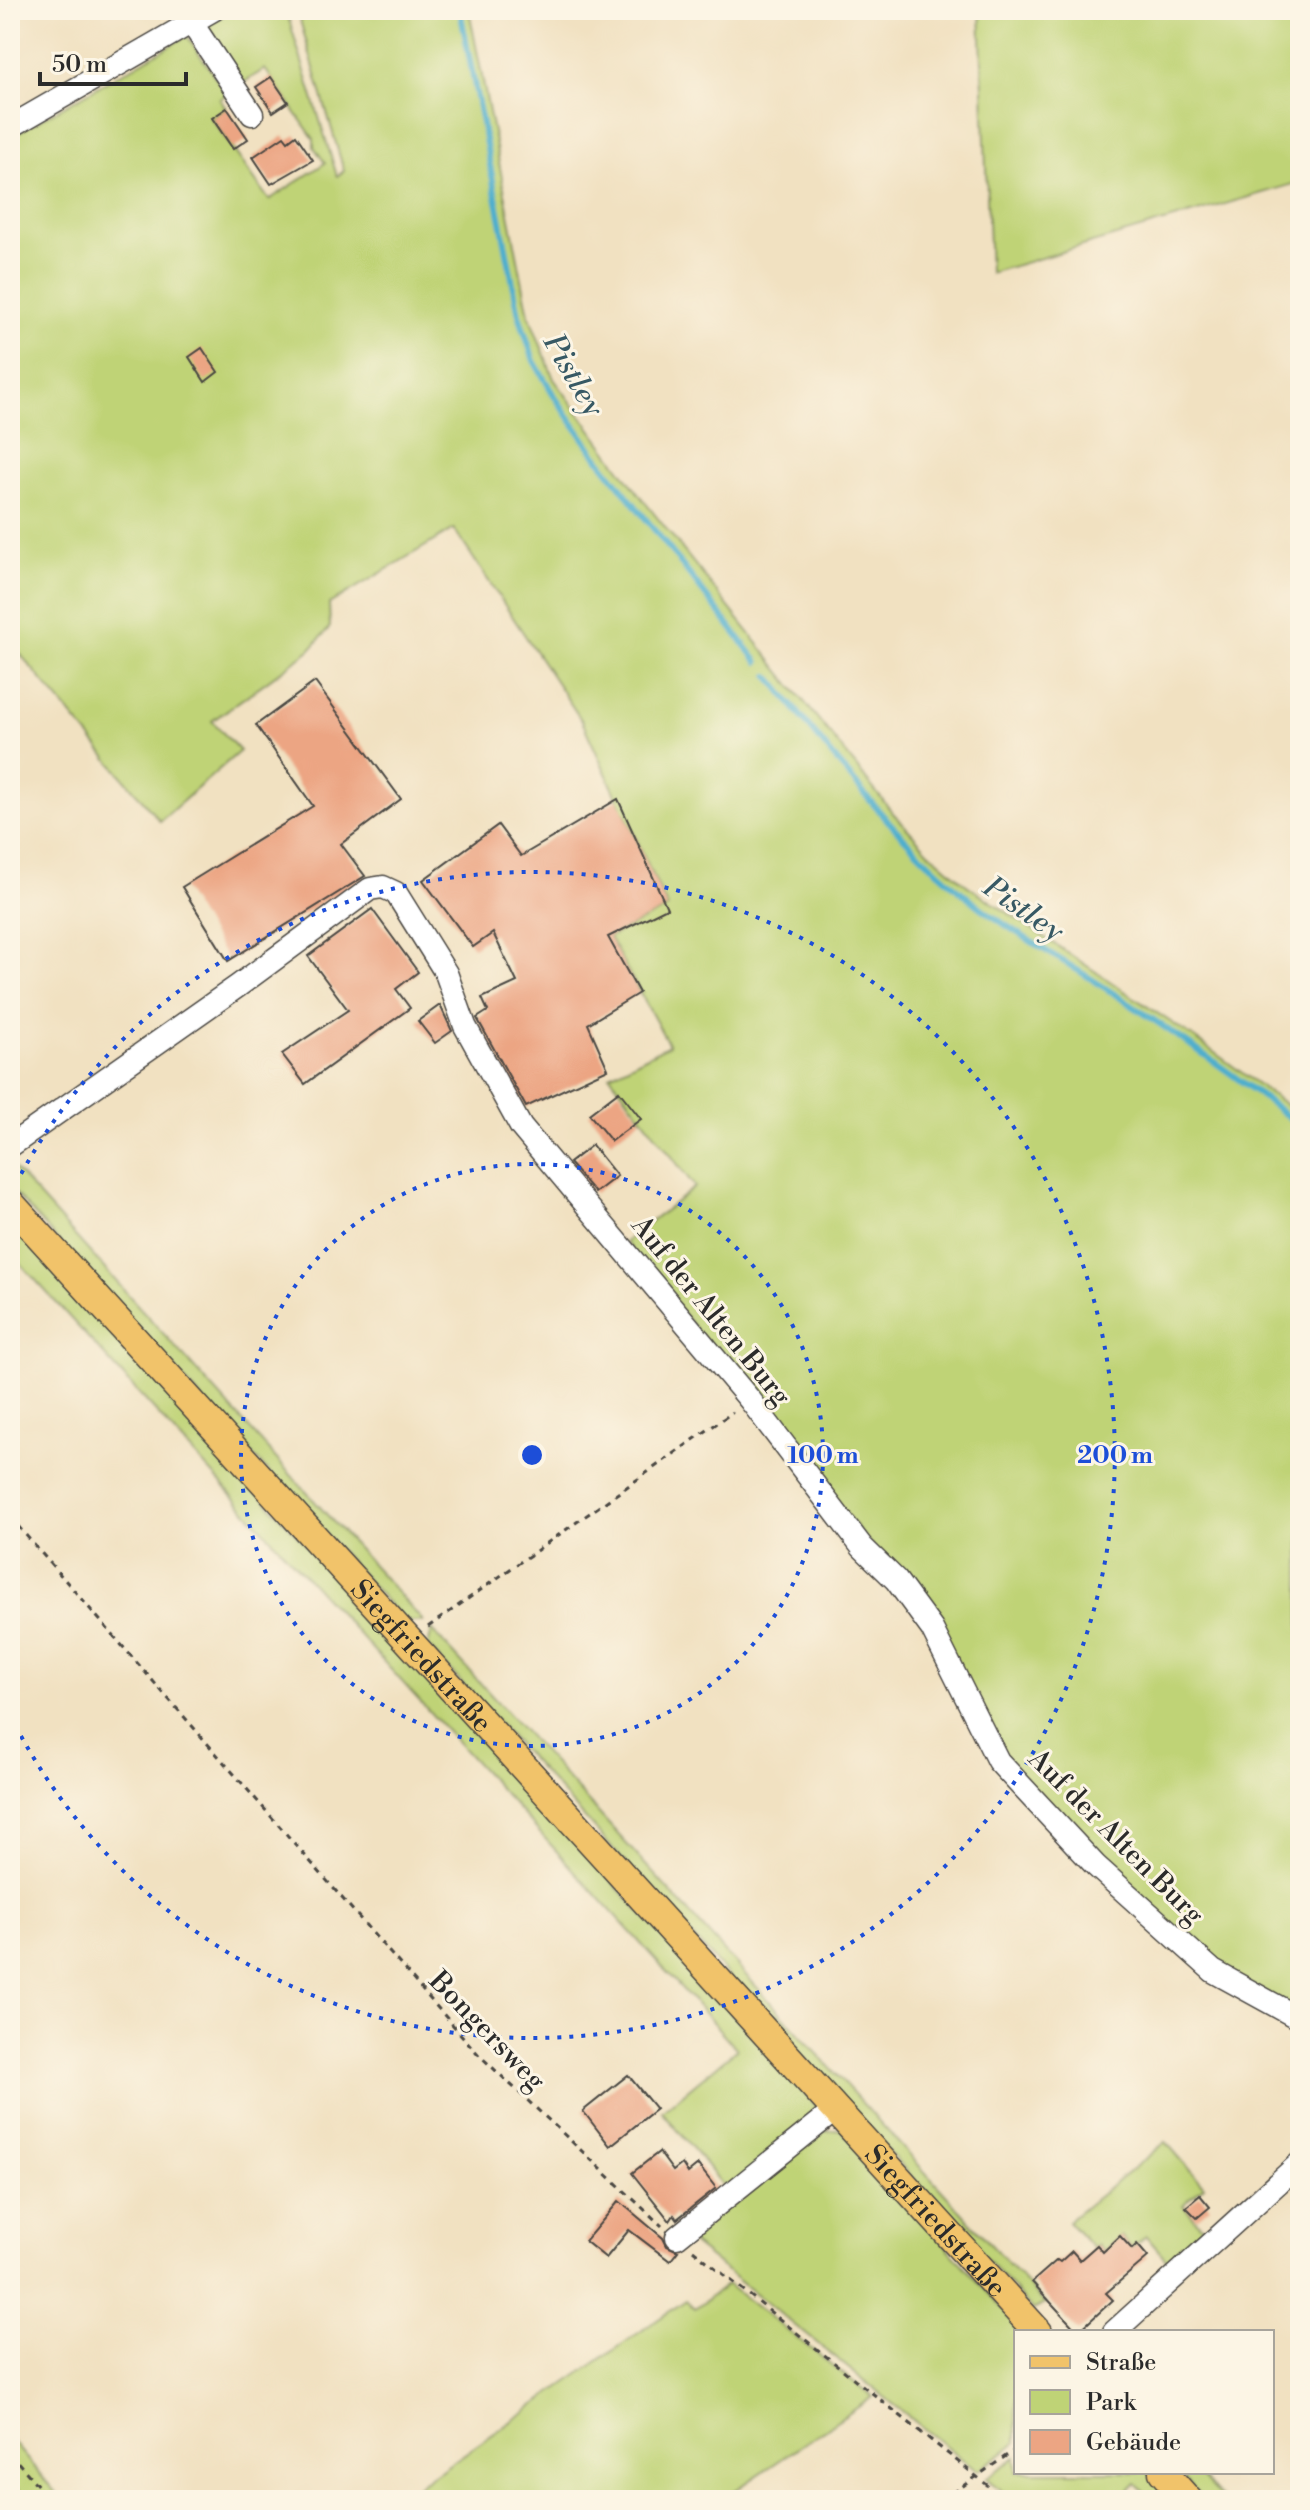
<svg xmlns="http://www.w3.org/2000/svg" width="1310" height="2510" font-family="'Libre Bodoni',serif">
<rect width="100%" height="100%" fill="#fcf5e5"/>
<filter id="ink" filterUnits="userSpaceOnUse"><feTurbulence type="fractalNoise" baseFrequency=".0125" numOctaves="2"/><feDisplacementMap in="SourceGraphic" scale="16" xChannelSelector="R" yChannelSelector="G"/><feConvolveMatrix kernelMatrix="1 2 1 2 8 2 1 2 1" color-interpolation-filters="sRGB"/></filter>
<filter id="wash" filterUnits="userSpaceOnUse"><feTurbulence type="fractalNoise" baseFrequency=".006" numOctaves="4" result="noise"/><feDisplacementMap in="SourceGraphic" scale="32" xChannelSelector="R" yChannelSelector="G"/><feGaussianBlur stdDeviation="1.8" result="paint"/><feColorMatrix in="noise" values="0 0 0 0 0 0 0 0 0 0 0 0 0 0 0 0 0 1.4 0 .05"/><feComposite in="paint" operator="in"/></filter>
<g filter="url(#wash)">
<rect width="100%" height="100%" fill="#f1e1c1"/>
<g fill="#bfd376" stroke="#757f50" stroke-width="2">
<polygon points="233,10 286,10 337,176 344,171 297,10 469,10 529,315 554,379 644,501 893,813 928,851 968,886 1193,1037 1300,1115 1300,2013 1217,1967 1162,1921 1004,1759 937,1627 625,1242 695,1187 610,1075 669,1045 609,937 668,908 582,721 454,529 329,604 330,627 310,650 212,721 240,751 160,821 10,642 10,137 187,36 227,94 220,99 226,108 211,118 269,200 325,163 314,147 314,139 265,69 243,83 204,26"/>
<polygon points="980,10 1300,10 1300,182 990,273"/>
<polygon points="10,1164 423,1621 406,1623 10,1188"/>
<polygon points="10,1219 818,2108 807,2126 726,2189 662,2111 737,2049 10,1252"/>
<polygon points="432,1630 1045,2304 1033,2310 428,1646"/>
<polygon points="841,2129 1023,2332 1016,2332 1016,2443 977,2471 693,2244 693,2229 814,2133"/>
<polygon points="1166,2142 1204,2186 1183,2205 1209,2235 1173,2267 1146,2236 1131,2248 1121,2236 1103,2251 1097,2244 1092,2248 1068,2221"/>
<polygon points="727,2284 873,2397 721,2500 398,2500 686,2300 695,2309"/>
<polygon points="10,2439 62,2500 27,2500 10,2480"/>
<polygon points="1016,2457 1016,2472 1150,2472 1175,2500 1152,2500 1136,2483 1127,2492 1129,2495 1124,2500 1013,2500 986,2478"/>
<polygon points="1179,2472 1198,2472 1223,2500 1204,2500"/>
</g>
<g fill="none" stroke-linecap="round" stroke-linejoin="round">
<g stroke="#4eaecd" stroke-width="6">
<polyline points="460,10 519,315 534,361 555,397 594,453 758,662"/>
<path d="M769,676c60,75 117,152 190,214 42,36 91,62 137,92 70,45 139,93 204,144"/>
</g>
</g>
<g id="blocks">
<g fill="#eca583">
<polygon points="271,77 288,102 273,112 256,87"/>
<polygon points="227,108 248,139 233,149 212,118"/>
<polygon points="296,135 313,160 271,184 253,157 284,136 288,141"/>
<polygon points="202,348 218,372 205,382 189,357"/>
<polygon points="315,682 401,799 341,844 365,876 228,961 182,887 313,806 256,725"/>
<polygon points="618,799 667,908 608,937 639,993 588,1024 608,1069 526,1107 477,1018 488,1011 482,998 517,982 493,933 473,947 423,880 498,825 521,856"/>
<polygon points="372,909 418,972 396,989 410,1008 305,1084 282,1054 348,1010 308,956"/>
<polygon points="440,1005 452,1031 435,1043 418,1021"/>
<polygon points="619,1091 641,1119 611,1141 589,1114"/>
<polygon points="592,1145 617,1176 595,1193 569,1163"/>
<polygon points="628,2075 656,2109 610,2146 583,2111"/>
<polygon points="659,2152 673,2171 682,2164 688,2173 698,2165 716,2188 677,2219 674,2215 670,2221 632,2173"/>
<polygon points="1200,2195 1210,2207 1197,2218 1186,2207"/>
<polygon points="619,2201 663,2238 667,2246 678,2251 670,2261 629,2230 606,2258 585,2241"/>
<polygon points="1120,2236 1132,2249 1137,2244 1148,2257 1106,2293 1113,2300 1078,2332 1032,2282 1057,2260 1060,2262 1072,2251 1080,2260 1097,2245 1103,2252"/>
</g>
</g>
</g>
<g filter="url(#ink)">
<use href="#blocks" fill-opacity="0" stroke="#494642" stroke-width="2"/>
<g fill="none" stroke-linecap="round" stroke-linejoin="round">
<g stroke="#494642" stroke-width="25">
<g id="minor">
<polyline points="191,22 252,114"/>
<polyline points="10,127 213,10"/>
<polyline points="10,1146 238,986 370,889 383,887 396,893 446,973 465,1026 521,1127 750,1400 862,1547 896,1580 932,1629 998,1761 1096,1866 1213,1971 1300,2019"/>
<polyline points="677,2237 834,2111"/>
<polyline points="1114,2332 1300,2163"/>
</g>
</g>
<g stroke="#494642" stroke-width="31">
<g id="major">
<path id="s1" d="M10,1203l1028,1129"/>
<polyline points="1163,2472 1188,2500"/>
</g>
</g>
<g stroke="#494642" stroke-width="3" stroke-dasharray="6 6" stroke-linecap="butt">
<polyline points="10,1517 478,2054 662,2226"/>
<polyline points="428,1627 733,1412"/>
<polyline points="693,2250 1006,2500"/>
<polyline points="10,2453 50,2500"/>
<polyline points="943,2500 1016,2449"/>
</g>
<use href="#minor" stroke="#fff" stroke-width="22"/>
<use href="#major" stroke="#f1c36a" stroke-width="28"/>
</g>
</g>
<g fill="none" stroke="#1d4ed8" stroke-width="4" stroke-dasharray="4 8">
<circle cx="532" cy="1455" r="291"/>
<path d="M10 1195A583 583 0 1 1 10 1715"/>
</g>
<g text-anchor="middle" stroke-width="6" stroke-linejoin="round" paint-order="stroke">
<g font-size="28" fill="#2b2b2b" stroke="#fcf5e5">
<text transform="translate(712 1310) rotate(51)" y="10">Auf der Alten Burg</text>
<text dy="10" stroke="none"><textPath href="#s1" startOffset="612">Siegfriedstraße</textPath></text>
<text transform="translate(1117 1836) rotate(45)" y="10">Auf der Alten Burg</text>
<text transform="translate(488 2030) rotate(46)" y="10">Bongersweg</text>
<text dy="10" stroke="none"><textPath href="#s1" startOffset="1376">Siegfriedstraße</textPath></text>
</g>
<g font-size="30" font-style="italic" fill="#375964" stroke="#fcf5e5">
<text transform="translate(574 375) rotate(60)" y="10">Pistley</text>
<text transform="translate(1024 909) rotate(35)" y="10">Pistley</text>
</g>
</g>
<circle cx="532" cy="1455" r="12" fill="#1d4ed8" stroke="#fcf5e5" stroke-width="4"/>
<g font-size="24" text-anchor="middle" font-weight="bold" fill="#1d4ed8" stroke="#fcf5e5" stroke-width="6" stroke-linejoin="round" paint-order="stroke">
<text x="823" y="1463">100 m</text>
<text x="1115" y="1463">200 m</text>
</g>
<rect width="1310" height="2510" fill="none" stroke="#fcf5e5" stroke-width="40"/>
<rect x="1014" y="2330" width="260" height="144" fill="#fcf5e5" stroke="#a8a49b" stroke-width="2"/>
<rect x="1030" y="2356" width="40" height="12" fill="#f1c36a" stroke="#a8a49b" stroke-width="2"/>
<text x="1086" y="2370" font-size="24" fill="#2b2b2b">Straße</text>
<rect x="1030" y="2390" width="40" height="24" fill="#bfd376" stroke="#a8a49b" stroke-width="2"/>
<text x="1086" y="2410" font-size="24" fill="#2b2b2b">Park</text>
<rect x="1030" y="2430" width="40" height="24" fill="#eca583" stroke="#a8a49b" stroke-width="2"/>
<text x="1086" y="2450" font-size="24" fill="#2b2b2b">Gebäude</text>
<path d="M40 72v12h146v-12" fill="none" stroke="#2b2b2b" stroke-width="4"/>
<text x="52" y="72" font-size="24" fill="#2b2b2b" stroke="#fcf5e5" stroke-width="6" paint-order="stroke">50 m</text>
</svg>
